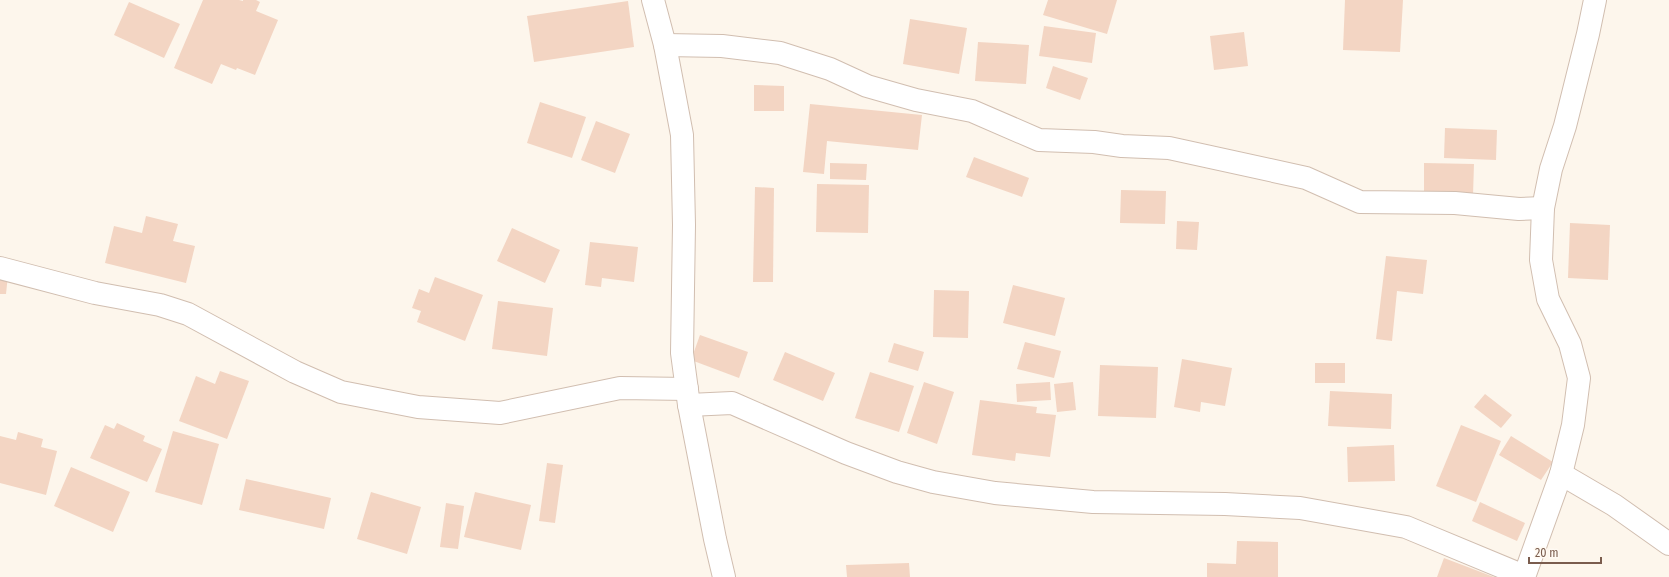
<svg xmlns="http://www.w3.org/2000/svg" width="1669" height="577" font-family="'Fira Sans Condensed',sans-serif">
<rect width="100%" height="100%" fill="#fdf6ec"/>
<g fill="#f3d5c3">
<polygon points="203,0 239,0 243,1 243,0 256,0 260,2 256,11 278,20 255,75 237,68 236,70 221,64 212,84 174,68"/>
<polygon points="1048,0 1117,0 1107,34 1043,15"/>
<polygon points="1345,0 1403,0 1400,52 1343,50"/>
<polygon points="628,1 634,47 534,62 527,16"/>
<polygon points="129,2 180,24 164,58 114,35"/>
<polygon points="910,19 967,28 959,74 903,64"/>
<polygon points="1044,26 1096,33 1092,63 1039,56"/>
<polygon points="1244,32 1248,66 1214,70 1210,36"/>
<polygon points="978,42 1029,45 1026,84 975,81"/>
<polygon points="1053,66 1088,78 1080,100 1046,88"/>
<polygon points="754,85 784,86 784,111 754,111"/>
<polygon points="540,102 586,117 572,158 527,143"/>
<polygon points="810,104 922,115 918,150 827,141 824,174 803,172"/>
<polygon points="596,121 630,134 615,173 581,160"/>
<polygon points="1445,128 1497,130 1496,160 1444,158"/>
<polygon points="974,157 1029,178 1022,197 966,177"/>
<polygon points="830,163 867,164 866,180 830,179"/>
<polygon points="1424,163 1474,164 1473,195 1424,193"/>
<polygon points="817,184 869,185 868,233 816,232"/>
<polygon points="755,187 774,188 773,282 753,282"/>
<polygon points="1121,190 1166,191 1165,224 1120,223"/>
<polygon points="146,216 178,224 173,241 195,246 186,283 105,263 114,226 142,233"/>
<polygon points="1177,221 1199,222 1197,250 1176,249"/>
<polygon points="1570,223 1610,225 1608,280 1568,278"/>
<polygon points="512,228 560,250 545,283 497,261"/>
<polygon points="590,242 638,247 634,282 602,278 601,287 585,285"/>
<polygon points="1386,256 1427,260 1423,294 1397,291 1392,341 1376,339"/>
<polygon points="0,274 8,275 6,294 0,294"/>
<polygon points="435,277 483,295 465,341 417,322 421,311 412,308 419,289 429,293"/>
<polygon points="1013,285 1065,298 1055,336 1003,323"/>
<polygon points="934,290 969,291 968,338 933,337"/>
<polygon points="498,301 553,308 547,356 492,349"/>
<polygon points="700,335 748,352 739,378 691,360"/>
<polygon points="1025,342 1061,351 1054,378 1017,369"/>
<polygon points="894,343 924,352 918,371 888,362"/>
<polygon points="785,352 835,373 823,401 773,380"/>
<polygon points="1182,359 1232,368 1225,406 1201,402 1200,412 1174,407"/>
<rect x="1315" y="363" width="30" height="20"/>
<polygon points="1100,365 1158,367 1156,418 1098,416"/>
<polygon points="220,371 249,381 227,439 179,421 196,376 215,384"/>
<polygon points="870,372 914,386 899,432 855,418"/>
<polygon points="924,382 954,392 937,444 907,433"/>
<polygon points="1050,382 1051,400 1017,402 1016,384"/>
<polygon points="1073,382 1076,410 1057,412 1054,384"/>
<polygon points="1330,391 1392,394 1391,429 1328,426"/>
<polygon points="1485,394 1512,415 1501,428 1474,407"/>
<polygon points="980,400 1037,407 1036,413 1056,415 1050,457 1016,453 1015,461 972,455"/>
<polygon points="117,423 145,436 143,441 162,449 147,482 90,458 105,425 114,429"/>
<polygon points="1461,425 1501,441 1476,502 1436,486"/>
<polygon points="173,431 219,444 202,505 155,492"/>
<polygon points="18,432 43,439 41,447 57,451 46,495 0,483 0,436 16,440"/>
<polygon points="1511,436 1553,462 1541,480 1499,455"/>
<polygon points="1394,445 1395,481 1348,482 1347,447"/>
<polygon points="547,463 563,465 555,523 539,521"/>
<polygon points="71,467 130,492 113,532 54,506"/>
<polygon points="246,479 331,498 324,529 239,510"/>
<polygon points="371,492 421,507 407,554 357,539"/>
<polygon points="475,492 531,505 521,550 464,537"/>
<polygon points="1480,502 1525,523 1517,541 1472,521"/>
<polygon points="446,503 464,506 458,549 440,547"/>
<polygon points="1237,541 1278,542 1278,577 1207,577 1207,563 1236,564"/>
<polygon points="1444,558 1494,577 1437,577"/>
<polygon points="909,563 910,577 847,577 846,565"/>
</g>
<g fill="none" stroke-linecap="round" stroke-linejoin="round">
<g stroke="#d1beb0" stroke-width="24">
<g id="street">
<polyline points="653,0 665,45 682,135 684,225 682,353 689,405 715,539 724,577"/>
<polyline points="665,45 722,46 780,53 830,69 867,86 916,100 972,111 1039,140 1094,142 1122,146 1169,148 1306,178 1360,202 1455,203 1519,209 1543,208"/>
<polyline points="0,268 95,293 160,305 188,314 295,372 341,392 418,407 500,413 620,388 687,389"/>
<polyline points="689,405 732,403 846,453 897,472 933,482 995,493 1093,502 1225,504 1300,508 1406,527 1524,576"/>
<polyline points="1561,474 1614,505 1669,544"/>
<polyline points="1524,577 1561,474 1573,425 1579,378 1570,344 1548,299 1541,260 1543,208 1551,169 1565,126 1588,34 1595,0"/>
</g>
</g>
<use href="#street" stroke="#fff" stroke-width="22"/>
</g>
<path d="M1529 557v6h72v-6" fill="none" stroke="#7a5c4d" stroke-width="2"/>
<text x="1535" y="557" font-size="12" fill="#7a5c4d" stroke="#fffaf3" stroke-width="3" paint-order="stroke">20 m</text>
</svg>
